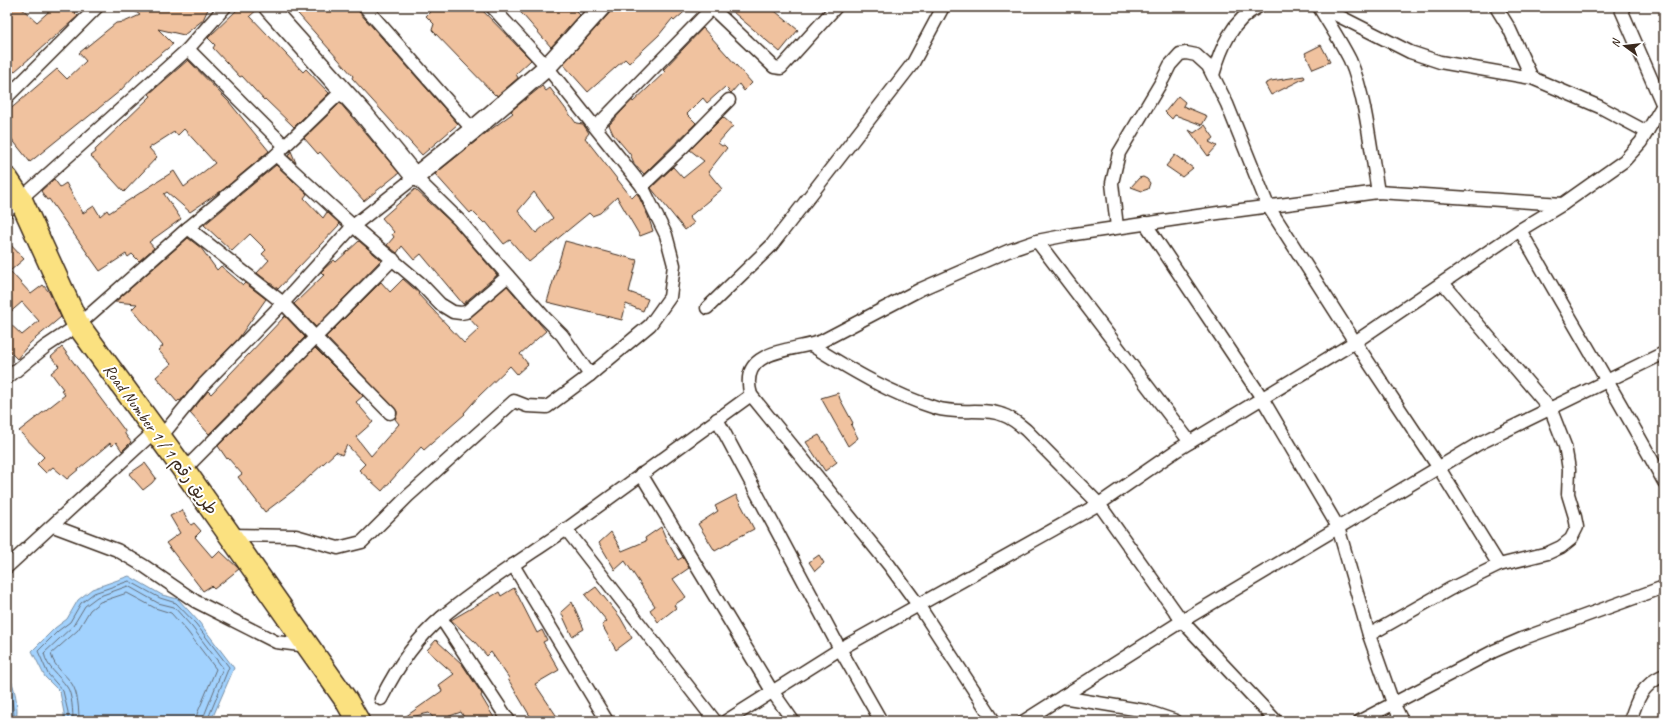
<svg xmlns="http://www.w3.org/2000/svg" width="1671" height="728" font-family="Caveat,'Playpen Sans Arabic',sans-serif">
<rect width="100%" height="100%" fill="#fff"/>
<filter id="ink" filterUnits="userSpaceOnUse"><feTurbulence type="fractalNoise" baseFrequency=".025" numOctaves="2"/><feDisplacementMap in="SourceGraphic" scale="8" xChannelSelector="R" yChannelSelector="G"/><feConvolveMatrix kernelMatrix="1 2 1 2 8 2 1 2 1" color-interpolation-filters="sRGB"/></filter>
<g filter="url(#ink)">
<g fill="#a2d2fe" stroke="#798fa4">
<polygon points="129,576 162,595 178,599 199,622 234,668 211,721 64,721 64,713 60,692 45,677 32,651 55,628 67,619 78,600 92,589"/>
<path d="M7,674c8,9 12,35 9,47h-9z"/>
</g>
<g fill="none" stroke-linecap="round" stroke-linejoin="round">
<g stroke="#646d78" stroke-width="1">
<polyline points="7,680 9,683 14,714 12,721"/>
<polyline points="68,721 68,712 63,691 48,674 38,651 58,631 70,622 81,603 94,593 129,581 160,598 176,603 196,624 229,667 207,721"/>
<path d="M73,721c0,-8 -1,-28 -6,-34 -9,-13 -20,-19 -23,-34l29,-27 12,-20 12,-9 31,-11 30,17 16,4 18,20 31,41 -21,53"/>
<path d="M79,721c0,-11 -1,-28 -7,-37 -7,-11 -17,-15 -21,-30l27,-24 12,-20 10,-8 27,-9 28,15 16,5 16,18 29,38 -19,45 -1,7"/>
</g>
</g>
<g fill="#f0c29f" stroke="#3b2a1e" fill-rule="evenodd">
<polygon points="7,7 20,7 37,22 54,7 81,7 75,13 78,16 7,78"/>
<polygon points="129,7 209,7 203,20 184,35 158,29 173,44 135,75 120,91 83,121 82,120 30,162 7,133 7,112 57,69 67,79 86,61 79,53 116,23 124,22 140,15"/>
<polygon points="240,7 258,7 258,9 250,16 303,72 306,69 329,93 294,127 265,99 264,100 242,76 240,77 213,48 215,45 208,38"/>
<polygon points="292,7 358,7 359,12 458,124 422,155 352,78 353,76"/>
<polygon points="435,7 479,7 531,60 516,74 518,78 497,96 496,94 495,95 432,30 434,24 426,16"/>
<polygon points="516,7 572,7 580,15 551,47"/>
<polygon points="615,7 690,7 674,21 672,19 659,35 629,63 625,59 588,92 563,64"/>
<polygon points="727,7 770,7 798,30 780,52"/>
<polygon points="703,28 752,83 744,91 739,84 731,93 725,87 707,103 703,98 687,114 696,123 644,174 634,163 630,154 613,134 609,125 632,100 633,102 665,72 663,70"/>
<polygon points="1321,45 1330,62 1313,69 1305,53"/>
<polygon points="188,60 229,102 269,151 224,189 190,212 167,192 164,194 181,219 149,242 154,248 139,261 132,254 128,257 126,254 100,271 49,199 47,200 41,191 54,179 60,187 66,183 83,213 94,206 100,216 107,210 109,213 174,171 184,187 215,163 184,129 178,135 174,132 149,148 157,157 124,192 91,156 96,152 95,150 151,96 149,94"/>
<polygon points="1304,76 1305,78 1271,95 1265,84 1271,81"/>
<path d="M542,86l4,5 4,-3 26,35 7,1 6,9 -4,5 47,60 5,-5 11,23 5,15 -13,5 -23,-39 -17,16 -8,3 -3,-3 -60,49 -19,-22 -6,4 -18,-22 -2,1 -12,-12 -2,2 -35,-39 51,-41 27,-20 -2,-2zM534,192l19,26 -17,15 -18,-22z"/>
<polygon points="1178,96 1185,102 1183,106 1207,116 1202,125 1175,115 1172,119 1165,112"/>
<polygon points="340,103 399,173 364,201 320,152 318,154 304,138"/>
<polygon points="723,117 733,126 718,143 722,146 724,145 727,148 708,172 722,189 689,217 694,223 685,230 651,188 673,167 683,178 704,161 690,150"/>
<polygon points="1205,125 1214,138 1209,142 1217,146 1208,156 1189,130 1194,133"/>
<polygon points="291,151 296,163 288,156"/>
<polygon points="1175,155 1193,168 1182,177 1166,166"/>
<polygon points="276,165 307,194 304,198 323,218 327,212 340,224 278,289 257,273 269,260 262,254 266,250 250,234 232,251 204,225"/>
<polygon points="1143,177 1147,179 1150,183 1148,189 1142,191 1131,187 1139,178"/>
<polygon points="415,189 454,225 497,275 463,304 421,254 414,260 402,246 397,253 387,245 394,237 392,234 394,232 382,218"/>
<polygon points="188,238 201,248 217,270 221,266 243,285 245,283 266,299 238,339 199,379 180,401 179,400 177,402 156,377 171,364 158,350 163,346 132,309 137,304 115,302"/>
<polygon points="7,241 24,259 10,271 31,294 43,285 49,292 61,317 30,343 17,359 7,349 7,321 22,335 39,321 22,302 7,315"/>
<polygon points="359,241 381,260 316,327 294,304 324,275 321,272 325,268 334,260 336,262"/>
<polygon points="565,241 637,260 629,292 648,299 643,311 626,304 622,320 547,302"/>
<polygon points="403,279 419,293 418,294 464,343 479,329 469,318 507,286 546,331 520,354 528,364 517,374 510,366 479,396 464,413 465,414 424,450 421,447 382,491 359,470 365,464 347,445 342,455 336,452 298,487 265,512 238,477 242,474 228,458 227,459 218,446 315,348 363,396 356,402 373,422 356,437 371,456 399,424 395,419 397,415 397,411 326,337 381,282 390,292"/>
<polygon points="285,316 305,337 209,434 190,413 208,391 211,394"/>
<polygon points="62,347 125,431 125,434 131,442 122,451 116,442 112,446 110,443 67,479 53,467 46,473 37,464 44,457 19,431 65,395 61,390 63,389 51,373 59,366 51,357"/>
<polygon points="838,393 840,399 853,423 851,425 858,438 848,446 821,398"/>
<polygon points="819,435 837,462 825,471 806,442"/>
<polygon points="145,463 156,478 152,483 143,490 129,474"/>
<polygon points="736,495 754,529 731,541 731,542 715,551 698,524 718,511 715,506"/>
<polygon points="182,510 191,525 194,523 201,531 195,537 213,558 220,551 239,569 214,589 211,586 203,591 166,543 180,533 170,516"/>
<polygon points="661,527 667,541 678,560 683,557 689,568 673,579 686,597 674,605 676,608 658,622 650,610 655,606 625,561 615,570 599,543 611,532 622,551 646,541 645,538"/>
<polygon points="819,555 824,563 815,571 809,562"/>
<polygon points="596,587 620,617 632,638 616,650 602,625 607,621 585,595"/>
<polygon points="514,588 537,633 542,630 547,640 543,642 559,670 535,684 560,721 533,721 508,679 509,678 491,652 487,656 474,641 451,620 499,592 501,596"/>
<polygon points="572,602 584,629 572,636 561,612"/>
<polygon points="436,640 462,664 482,694 481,696 496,721 466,721 461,712 436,721 429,713 402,719 442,691 439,685 454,674 427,650"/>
</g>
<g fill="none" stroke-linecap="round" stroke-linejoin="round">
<g stroke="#3b2a1e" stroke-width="15">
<g id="street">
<polyline points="365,7 473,130"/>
<polyline points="711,7 774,67 781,68 836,7"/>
<path d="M1319,7c10,17 22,35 31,53 16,37 21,92 28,132"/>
<polyline points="1321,7 1410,52 1440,62 1532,78 1600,107 1647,132"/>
<polyline points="1496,7 1509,28 1532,78"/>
<polyline points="1620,7 1664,108"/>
<polyline points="188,49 285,146 276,155 353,226 420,283 440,304 453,312 461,313 466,312 508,276"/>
<path d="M1213,75c8,-27 19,-55 45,-68"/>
<polyline points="7,97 97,7"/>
<polyline points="596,127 712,8"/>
<polyline points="285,146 343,90"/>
<polyline points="642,186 682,148 729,100"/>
<polyline points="7,211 188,49 225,7"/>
<polyline points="1145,223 1262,398 1338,527 1369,635 1393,703 1402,721"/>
<polyline points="1117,227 1112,183 1119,153 1163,79 1170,65 1180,54 1186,53 1196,55 1208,66 1227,104 1268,206 1355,342 1439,468 1499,565"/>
<polyline points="188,228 283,303 316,338 390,413"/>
<path d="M1520,230c47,84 98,167 144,252"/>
<polyline points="1037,241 1190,442"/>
<polyline points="707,308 771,246 913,63 943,7"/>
<path d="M811,345c40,25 80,49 125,63 22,7 48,-1 67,7 9,3 16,9 23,15l73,74 83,117 94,100"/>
<polyline points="7,378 45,347 78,325 188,228 276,155"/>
<polyline points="717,419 840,649 881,721"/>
<polyline points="160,438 204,384 283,303 353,226 415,177 459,220 545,318 562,335 590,375 650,325 670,297 674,265 666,235 642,186 547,67 492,7"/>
<polyline points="184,470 393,259"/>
<polyline points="641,474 772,691 793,721"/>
<polyline points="53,526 117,550 144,566 195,601 276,642 308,646"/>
<polyline points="566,529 715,721"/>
<polyline points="230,535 296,536 338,548 362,542 408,496 514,401 527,406 547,407 590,375"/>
<polyline points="513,565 607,721"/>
<polyline points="7,567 155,431"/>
<polyline points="441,618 509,721"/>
<polyline points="1369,635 1450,589 1499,565 1548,553 1561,547 1571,539 1577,527 1575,517 1568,494 1569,470 1567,457 1565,446 1551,410 1443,283"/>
<polyline points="1062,697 1146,711 1176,721"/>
<path d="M381,699c15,-30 35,-60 61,-82 40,-33 84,-60 126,-89 61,-44 122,-89 183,-133"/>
<polyline points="726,721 840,649 1099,504 1177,450 1355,342 1520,230 1563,204 1624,161 1641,142 1664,103"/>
<path d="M994,721l-75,-115 -30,-41 -138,-170c-14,-47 42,-43 71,-54l99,-52 87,-38 29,-10 31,-6 150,-22 160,-21 185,12"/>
<polyline points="1024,721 1182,621 1478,444 1664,353"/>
<polyline points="1360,721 1494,651 1524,638 1664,587"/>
<path d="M1630,721c7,-22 12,-36 34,-46"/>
</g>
</g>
<g stroke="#3b2a1e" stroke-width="21">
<polyline id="secondary" points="268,7 363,113 415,177 473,130 547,67 601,7"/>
</g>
<g stroke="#3b2a1e" stroke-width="25">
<polyline id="highway" points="7,179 21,200 78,325 184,470 346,700 358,721"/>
</g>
<use href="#street" stroke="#fff" stroke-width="12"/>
<use href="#secondary" stroke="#fff" stroke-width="18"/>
<use href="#highway" stroke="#fbe180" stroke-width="22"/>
</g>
</g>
<g text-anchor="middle" stroke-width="4" stroke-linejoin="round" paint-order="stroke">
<g font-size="17" fill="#3b2a1e" stroke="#fff">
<text transform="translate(161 439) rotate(54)" y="6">Road Number 1 / طريق رقم 1</text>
</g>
</g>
<rect width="1671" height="728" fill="none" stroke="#fff" stroke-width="24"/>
<rect x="12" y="12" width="1647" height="704" fill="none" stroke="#3b2a1e" stroke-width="1.5" filter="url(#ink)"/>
<g transform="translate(1625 46) rotate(285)" stroke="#ffffff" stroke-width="3" paint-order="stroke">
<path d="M0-3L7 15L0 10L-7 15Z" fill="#3b2a1e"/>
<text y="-6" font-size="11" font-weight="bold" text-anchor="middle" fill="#3b2a1e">N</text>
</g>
</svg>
